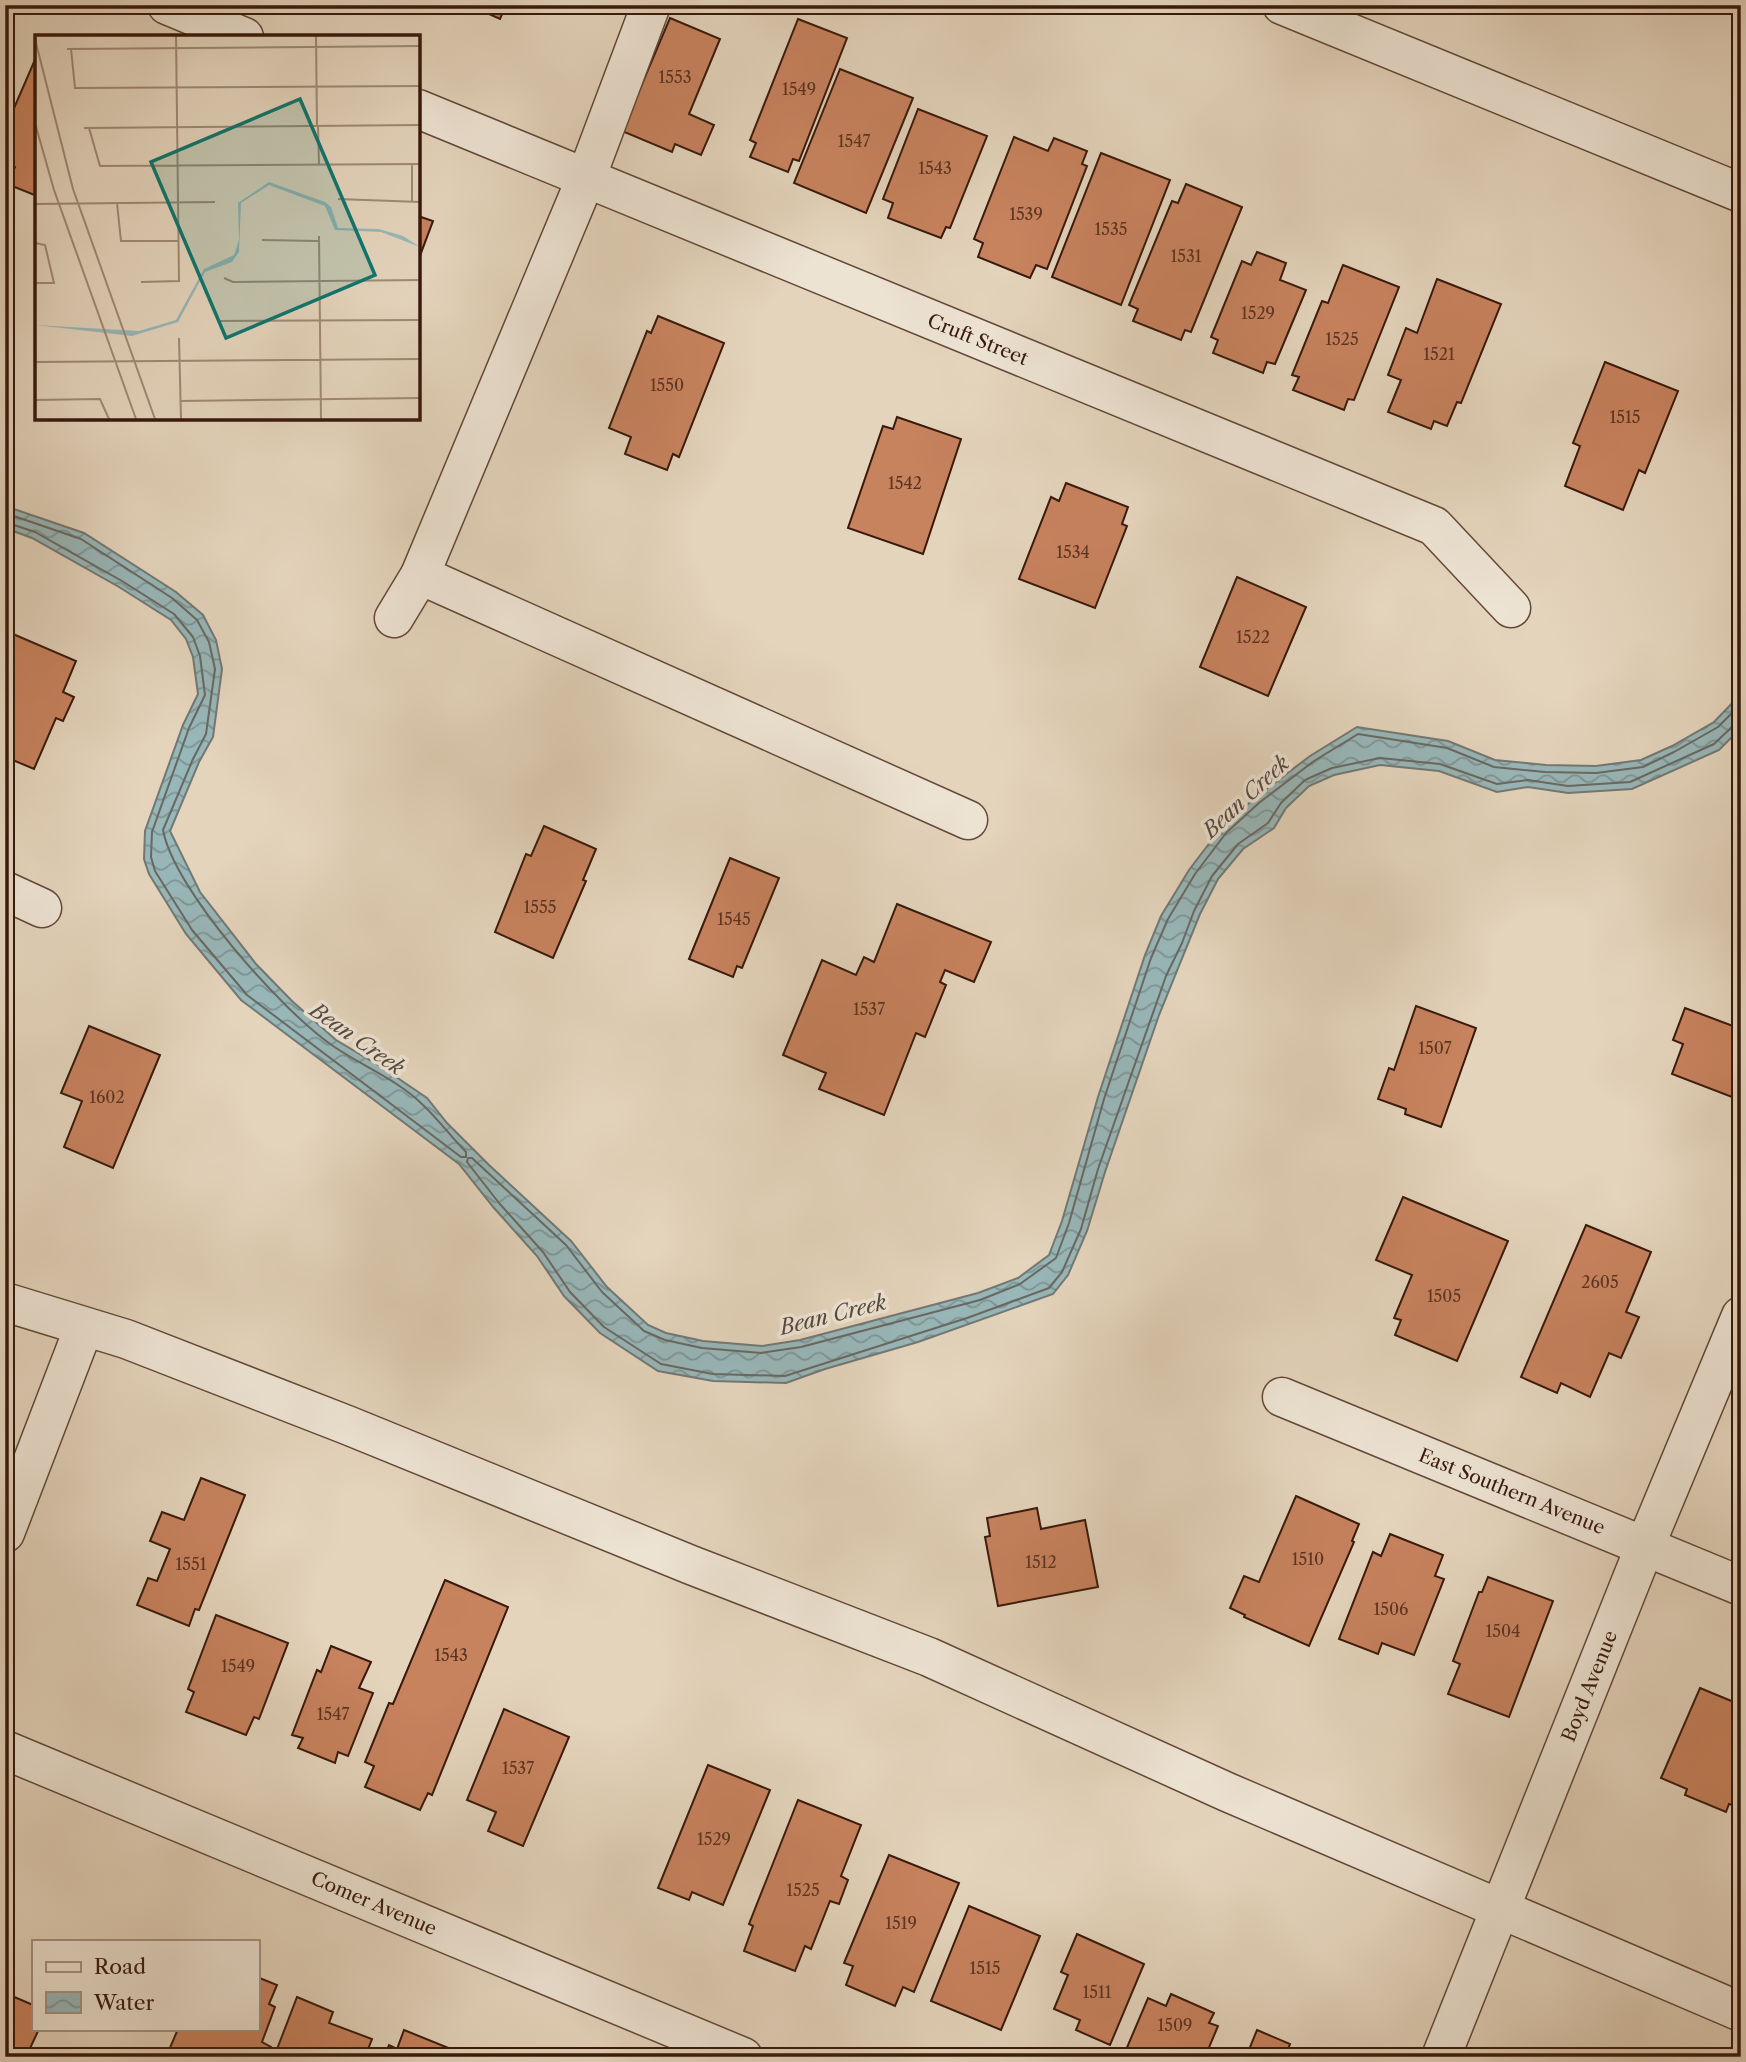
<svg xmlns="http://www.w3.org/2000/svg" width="1746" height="2062" font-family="'Libre Caslon Text',serif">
<defs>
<pattern id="water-waves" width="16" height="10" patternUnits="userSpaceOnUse" patternTransform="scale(1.75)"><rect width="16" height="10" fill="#98b7b9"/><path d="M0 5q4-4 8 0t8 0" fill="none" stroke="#7d9495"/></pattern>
</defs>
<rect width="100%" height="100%" fill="#e4d4bc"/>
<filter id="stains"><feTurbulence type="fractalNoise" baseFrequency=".00286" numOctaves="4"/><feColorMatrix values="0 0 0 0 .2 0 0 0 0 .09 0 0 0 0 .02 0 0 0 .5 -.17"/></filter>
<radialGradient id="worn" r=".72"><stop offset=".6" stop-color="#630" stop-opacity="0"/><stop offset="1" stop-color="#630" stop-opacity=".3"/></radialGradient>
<polygon fill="url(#water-waves)" stroke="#727874" stroke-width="2" points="5,506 84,533 176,592 203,615 216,640 222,669 213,737 199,762 170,831 200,892 256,964 292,1001 336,1040 383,1068 427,1098 447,1123 489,1165 571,1241 607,1287 648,1325 666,1333 703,1341 762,1346 800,1340 978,1293 1018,1278 1049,1255 1062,1221 1098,1097 1145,955 1161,916 1189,870 1221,828 1256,797 1310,756 1357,727 1448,741 1495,760 1546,765 1596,766 1641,760 1672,746 1714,722 1741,694 1741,728 1719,750 1632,789 1568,793 1528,787 1497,792 1439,771 1380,765 1334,775 1309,786 1286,808 1274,828 1243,849 1218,879 1200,914 1159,1015 1105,1172 1087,1231 1068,1275 1053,1294 918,1342 825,1369 786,1383 713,1381 658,1371 600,1333 564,1296 537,1256 494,1208 459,1164 241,1000 186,934 149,874 144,859 145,831 183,725 198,694 193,657 186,639 171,620 119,587 32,538 5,528"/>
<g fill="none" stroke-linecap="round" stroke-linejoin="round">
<g stroke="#686862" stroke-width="2">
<path d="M5,513l76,26 91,59 25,22 12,22 6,27 -9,65 -13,25 -30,71c11,60 119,181 170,216 29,20 65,34 90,59 15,14 28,32 43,47v5h-5l-214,-162 -55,-65 -37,-59 -4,-14 1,-25 37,-104 16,-33 -5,-39 -7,-19 -19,-23 -52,-33 -87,-49 -30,-10"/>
<polyline points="1741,704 1718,727 1674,752 1643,767 1596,773 1545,772 1494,767 1447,748 1358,734 1314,761 1260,802 1226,833 1195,874 1168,919 1151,958 1104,1099 1069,1223 1056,1258 1020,1284 980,1300 801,1347 761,1353 702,1348 665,1340 644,1331 602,1292 566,1245 472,1158 468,1158 467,1162 499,1203 543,1252 570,1292 604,1327 661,1364 713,1374 785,1376 967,1318 1049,1288 1062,1272 1081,1229 1098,1169 1166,976 1182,943 1194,911 1212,876 1238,844 1268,823 1281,803 1305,780 1332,768 1380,758 1440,764 1497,784 1528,780 1568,786 1630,782 1714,744 1734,725 1741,724"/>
</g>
</g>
<g fill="#c7825e" stroke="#38190c" stroke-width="2">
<polygon points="469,5 506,5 500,19"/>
<polygon points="670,18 720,39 689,114 714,125 701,155 675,144 672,152 622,131"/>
<polygon points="798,19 847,38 799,161 793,159 788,172 750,157 756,143 750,140"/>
<polygon points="37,55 37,196 7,184 15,167 5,163 5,129"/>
<polygon points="840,69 913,98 866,213 794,183"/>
<polygon points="918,109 987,136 950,228 946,227 941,238 888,218 893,203 883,199"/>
<polygon points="1014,137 1048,151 1054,138 1087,151 1082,164 1087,166 1047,269 1036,265 1030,278 978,257 983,243 974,239"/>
<polygon points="1101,153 1170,180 1121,305 1052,277"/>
<polygon points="1186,184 1242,207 1191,332 1185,330 1181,340 1133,321 1138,309 1129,305 1172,201 1178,203"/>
<polygon points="418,216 433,221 418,261"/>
<polygon points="1257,252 1286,263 1280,280 1306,290 1275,364 1267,362 1263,373 1213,353 1218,340 1211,337 1242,261 1251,265"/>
<polygon points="1343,265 1399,287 1354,400 1348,399 1344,410 1293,390 1299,377 1292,375 1322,301 1328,303"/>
<polygon points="1437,279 1501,304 1461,403 1457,402 1447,426 1434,421 1431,429 1388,412 1401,380 1388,375 1406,328 1417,333"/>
<polygon points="658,316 724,343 679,457 673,454 667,470 625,454 631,437 609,428 647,331 651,333"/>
<polygon points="1605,362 1678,391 1645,473 1639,470 1623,510 1565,486 1580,446 1573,443"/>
<polygon points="897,417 961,439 923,554 848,528 883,426 893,429"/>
<polygon points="1066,483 1128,507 1122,524 1127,526 1095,608 1019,579 1051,497 1059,501"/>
<polygon points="1237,577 1306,607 1268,696 1200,667"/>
<polygon points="6,631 76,661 63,692 74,697 63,721 56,718 34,769 8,758 5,765"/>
<polygon points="544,826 596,849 583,880 586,881 553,958 495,932 526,854 531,856"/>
<polygon points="730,858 779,878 742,968 737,966 733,977 689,959"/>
<polygon points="897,904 991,942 974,982 945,970 940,982 946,985 925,1037 916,1033 884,1115 819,1089 826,1073 783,1055 822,960 856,975 864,957 874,962"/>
<polygon points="1416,1006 1476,1028 1441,1127 1405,1114 1406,1109 1378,1099 1389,1068 1394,1070"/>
<polygon points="1685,1008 1741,1029 1741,1084 1738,1083 1732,1097 1672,1074 1683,1044 1673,1040"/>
<polygon points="89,1026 160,1055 113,1168 64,1147 82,1101 61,1093"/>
<polygon points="1403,1197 1508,1241 1457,1361 1395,1335 1401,1320 1394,1318 1412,1275 1376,1260"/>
<polygon points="1586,1225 1651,1252 1626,1312 1639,1317 1621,1358 1609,1353 1590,1397 1561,1383 1557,1393 1521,1377"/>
<polygon points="201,1478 245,1495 199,1610 195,1609 189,1626 137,1605 148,1578 157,1581 170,1549 150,1541 162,1512 184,1520"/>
<polygon points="1296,1496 1359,1524 1352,1541 1354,1542 1309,1646 1244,1617 1245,1615 1230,1608 1244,1576 1259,1582"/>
<polygon points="1037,1508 1041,1529 1085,1520 1098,1587 998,1606 985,1537 990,1536 987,1518"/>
<polygon points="1390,1534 1443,1555 1435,1576 1444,1579 1414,1655 1382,1643 1378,1654 1339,1639 1373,1552 1381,1556"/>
<polygon points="1488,1577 1553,1601 1509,1717 1448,1694 1460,1664 1453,1661 1479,1592 1482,1592"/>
<polygon points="445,1580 508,1607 432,1795 428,1793 420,1810 365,1787 374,1766 365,1762 389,1703 393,1704"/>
<polygon points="216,1615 288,1643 259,1719 254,1717 246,1735 186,1712 194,1692 188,1689"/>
<polygon points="331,1646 371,1662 359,1688 373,1693 348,1756 338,1752 335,1763 298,1748 303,1738 292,1735 317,1670 321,1672"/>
<polygon points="1700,1688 1741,1705 1741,1795 1736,1806 1729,1804 1726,1812 1685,1795 1687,1789 1661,1778"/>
<polygon points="504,1709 569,1737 523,1846 488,1831 496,1812 467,1800"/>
<polygon points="708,1765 770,1790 723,1905 692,1892 689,1900 658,1888"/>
<polygon points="798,1800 861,1825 841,1876 848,1880 839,1904 830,1901 811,1949 805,1946 795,1971 744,1951 753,1926 749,1924"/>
<polygon points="889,1855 959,1883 914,1992 903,1987 895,2006 846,1985 853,1966 844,1963"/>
<polygon points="969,1906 1040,1936 1001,2030 931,2001"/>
<polygon points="1077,1934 1144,1964 1110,2045 1076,2030 1080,2020 1054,2009 1068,1975 1061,1972"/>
<polygon points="257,1977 277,1985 269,2004 275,2007 262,2042 271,2047 267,2057 186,2057 169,2050 178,2029 257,2029"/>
<polygon points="5,1993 33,2005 33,2029 39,2029 26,2057 5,2057"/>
<polygon points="1171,1994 1214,2013 1209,2023 1218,2026 1205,2057 1123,2057 1148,1998 1166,2006"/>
<polygon points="297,1997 333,2012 329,2023 372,2039 365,2057 274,2057"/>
<polygon points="404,2030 461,2053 459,2057 384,2057 389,2045 397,2049"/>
<polygon points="1257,2030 1290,2044 1287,2052 1299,2057 1246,2057"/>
</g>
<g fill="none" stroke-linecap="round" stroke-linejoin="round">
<g stroke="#634838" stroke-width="41">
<g id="minor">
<polyline points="167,5 244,37"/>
<polyline points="1282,5 1741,193"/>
<polyline points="418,109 1434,526 1511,608"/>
<polyline points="420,575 968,820"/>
<polyline points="394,618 420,575 586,178 651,5"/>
<polyline points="5,891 42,908"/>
<polyline points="5,1302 126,1339 347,1425 691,1565 929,1657 1227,1792 1741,2012"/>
<polyline points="1282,1397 1741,1586"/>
<polyline points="5,1533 84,1327"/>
<polyline points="5,1750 743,2057"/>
<polyline points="1441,2057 1645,1546 1741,1316"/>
</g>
</g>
<use href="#minor" stroke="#ede3d3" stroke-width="38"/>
</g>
<g text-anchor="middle" stroke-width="7" stroke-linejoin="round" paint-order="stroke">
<g font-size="16" fill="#5c3320">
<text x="675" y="83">1553</text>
<text x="799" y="95">1549</text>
<text x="854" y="147">1547</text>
<text x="935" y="174">1543</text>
<text x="1026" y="220">1539</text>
<text x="1111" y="235">1535</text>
<text x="1186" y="262">1531</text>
<text x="1258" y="319">1529</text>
<text x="1342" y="345">1525</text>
<text x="1439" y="360">1521</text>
<text x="667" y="391">1550</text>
<text x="1625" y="423">1515</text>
<text x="905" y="489">1542</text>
<text x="1073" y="558">1534</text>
<text x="1253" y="643">1522</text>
<text x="540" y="913">1555</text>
<text x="734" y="925">1545</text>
<text x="869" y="1015">1537</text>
<text x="1435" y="1054">1507</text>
<text x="107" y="1103">1602</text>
<text x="1600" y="1288">2605</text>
<text x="1444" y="1302">1505</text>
<text x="1308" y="1565">1510</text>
<text x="1041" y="1568">1512</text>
<text x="191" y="1570">1551</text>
<text x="1391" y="1615">1506</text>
<text x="1503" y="1637">1504</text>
<text x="451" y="1661">1543</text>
<text x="238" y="1672">1549</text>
<text x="333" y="1720">1547</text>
<text x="518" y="1774">1537</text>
<text x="714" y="1845">1529</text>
<text x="803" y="1896">1525</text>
<text x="901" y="1929">1519</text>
<text x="985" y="1974">1515</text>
<text x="1097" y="1998">1511</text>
<text x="1175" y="2031">1509</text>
</g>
<g font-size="19" fill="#38190c" stroke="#ede3d3">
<text transform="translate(978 339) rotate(22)" y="7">Cruft Street</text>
<text transform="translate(1512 1491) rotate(22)" y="7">East Southern Avenue</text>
<text transform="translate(1589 1686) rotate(-68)" y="7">Boyd Avenue</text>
<text transform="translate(374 1903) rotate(23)" y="7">Comer Avenue</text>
</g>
<g font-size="21" font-style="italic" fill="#554840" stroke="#ede3d3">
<text transform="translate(1246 797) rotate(-43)" y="7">Bean Creek</text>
<text transform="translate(357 1039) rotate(35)" y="7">Bean Creek</text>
<text transform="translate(833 1315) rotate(-14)" y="7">Bean Creek</text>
</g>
</g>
<g transform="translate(35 35)">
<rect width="385" height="385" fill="#e4d4bc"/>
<path d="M234,147l56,20 6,5 7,21 41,1 24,7 17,11 -39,-15 -46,-2 -10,-24 -56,-21 -28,18 -2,49 -7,10 -27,10 -27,50 -46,14 -97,-11 104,6 37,-11 28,-51 30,-14 5,-15 -1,-37z" fill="#98b7b9"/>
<path fill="none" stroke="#9f8976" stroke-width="2" d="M281,1l1,90M0,4l38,150 82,230M32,14l353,-3M36,14l4,39 345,-2M0,88l19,67 82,229M283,91l1,39M49,93l336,-3M54,93l11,38 320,-2M303,164l82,3M377,167v-38M82,168l4,38h58M0,169l180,-2M284,201l2,183M227,205l56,1M0,208l10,2 9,38h-19M189,243l9,4 187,-2M106,247l38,-1 -3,-245M183,286l202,-1M144,303l2,81M0,327l385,-3M0,365l65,-1 9,20M145,366l240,-3"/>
<path fill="#0f766e" fill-opacity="0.15" stroke="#0f766e" stroke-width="3.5" d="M265,64l75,176 -149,63 -75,-176z"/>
<rect width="385" height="385" fill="none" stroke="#38190c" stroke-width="3.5"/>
</g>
<rect width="1746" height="2062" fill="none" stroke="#e4d4bc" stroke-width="28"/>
<rect x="7" y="7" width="1732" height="2048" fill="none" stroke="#38190c" stroke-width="3.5"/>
<rect x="14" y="14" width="1718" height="2034" fill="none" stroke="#38190c" stroke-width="2"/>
<rect x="32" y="1940" width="228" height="91" fill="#ede3d3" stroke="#a59283" stroke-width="2"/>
<rect x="46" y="1962" width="35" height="10" fill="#ede3d3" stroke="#a59283" stroke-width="2"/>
<text x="94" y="1974" font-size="21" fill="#38190c">Road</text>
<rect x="46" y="1992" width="35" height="21" fill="url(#water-waves)" stroke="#a59283" stroke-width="2"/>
<text x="94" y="2010" font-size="21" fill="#38190c">Water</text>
<rect width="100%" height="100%" filter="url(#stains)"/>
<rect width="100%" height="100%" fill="url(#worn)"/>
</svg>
